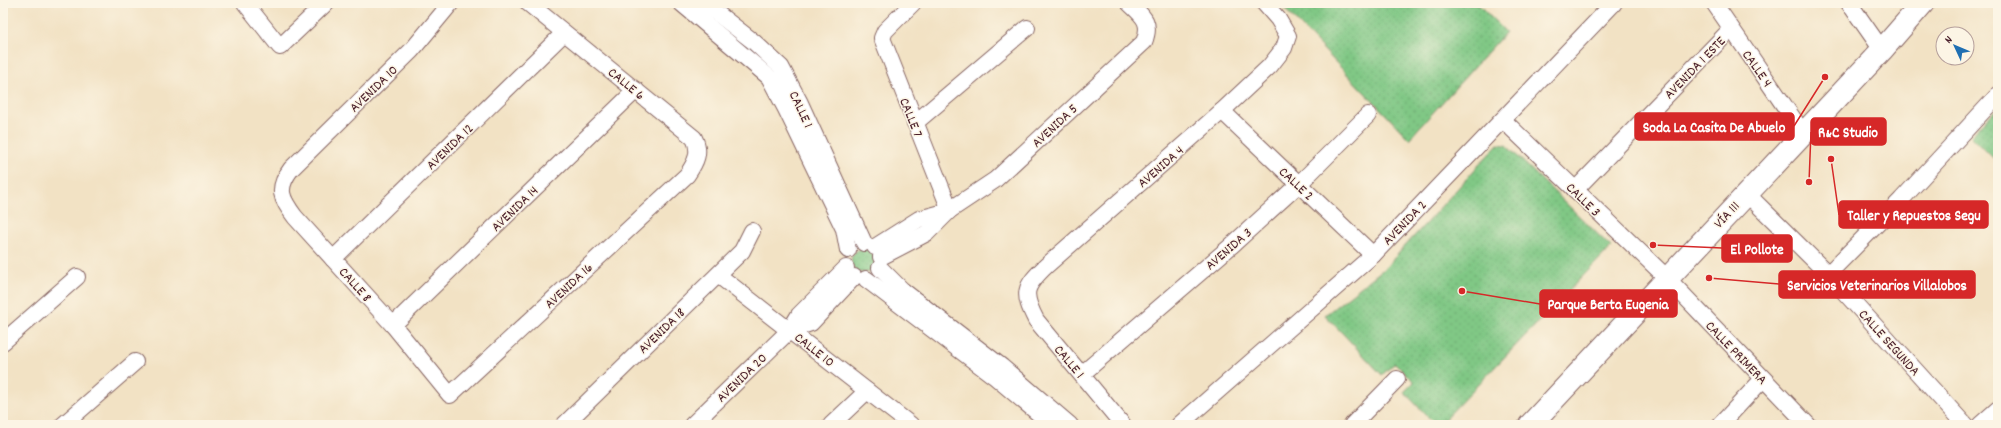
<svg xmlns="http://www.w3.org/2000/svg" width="2001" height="428" font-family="Dekko,sans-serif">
<defs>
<pattern id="grass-dots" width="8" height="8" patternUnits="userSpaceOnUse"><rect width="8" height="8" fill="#80c885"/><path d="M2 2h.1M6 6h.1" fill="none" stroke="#70ab73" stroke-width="1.8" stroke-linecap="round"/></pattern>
</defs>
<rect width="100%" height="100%" fill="#fcf5e5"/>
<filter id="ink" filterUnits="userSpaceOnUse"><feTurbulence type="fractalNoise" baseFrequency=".025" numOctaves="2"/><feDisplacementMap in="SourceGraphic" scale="8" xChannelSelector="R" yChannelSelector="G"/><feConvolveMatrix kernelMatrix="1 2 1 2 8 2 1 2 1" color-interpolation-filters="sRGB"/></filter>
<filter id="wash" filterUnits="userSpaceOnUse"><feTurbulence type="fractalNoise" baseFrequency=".012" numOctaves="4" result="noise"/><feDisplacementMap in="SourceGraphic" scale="16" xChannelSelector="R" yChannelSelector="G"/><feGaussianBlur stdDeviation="0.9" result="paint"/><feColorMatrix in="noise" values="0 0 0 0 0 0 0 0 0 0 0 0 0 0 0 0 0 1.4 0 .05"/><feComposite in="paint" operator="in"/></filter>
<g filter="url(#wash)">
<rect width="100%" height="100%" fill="#f2e2c4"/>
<g fill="url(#grass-dots)" stroke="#657458">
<polygon points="1279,3 1477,3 1506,32 1409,139"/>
<polygon points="1998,107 1998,163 1971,136"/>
<polygon points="1498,144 1506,145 1611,247 1439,425 1436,425 1404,392 1414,382 1395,363 1382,375 1325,315 1386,267"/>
<circle cx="863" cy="261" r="12"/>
</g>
</g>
<g filter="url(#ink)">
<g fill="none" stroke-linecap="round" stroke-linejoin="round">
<g stroke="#856361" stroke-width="18">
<g id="street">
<polyline points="245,3 280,47 326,3"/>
<path d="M451,3l-39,47 -121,119c-15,20 -10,29 4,48l98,108 57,70 237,-220c9,-13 14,-23 7,-37l-166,-135"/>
<polyline points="681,3 769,77 786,109 844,229 848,250"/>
<polyline points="704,3 754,42 781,67 800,103 864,243"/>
<polyline points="913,3 885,31 882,38 950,210"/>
<polyline points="1714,3 1803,133"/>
<polyline points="1849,3 1882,50"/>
<polyline points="1222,111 1373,255"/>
<polyline points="1503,120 1667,278 1808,425"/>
<polyline points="915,123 1027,28"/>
<polyline points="1575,190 1731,29"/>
<polyline points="1746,193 1828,274 1965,425"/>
<polyline points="875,247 919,219 949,211"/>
<path d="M881,257l46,-24 23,-23 45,-30 149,-138c8,-20 -1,-26 -15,-39"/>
<polyline points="333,259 564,33"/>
<polyline points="880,268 902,290 1002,367 1070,425"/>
<polyline points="1828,274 1901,200 1998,95"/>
<polyline points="718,275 911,425"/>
<polyline points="866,279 994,376 1052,425"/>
<polyline points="393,325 636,90"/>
<polyline points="790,330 811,323 854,277"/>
<polyline points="3,342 77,277"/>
<polyline points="1082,374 1231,246 1299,184 1368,115"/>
<polyline points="63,425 135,362"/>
<polyline points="564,425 742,251 752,231"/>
<polyline points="692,425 790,330 799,315 846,268"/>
<polyline points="831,425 867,391"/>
<path d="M1123,425l-87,-105c-14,-27 -12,-33 10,-54l176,-155 48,-45 14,-18 4,-12 -10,-17 -14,-16"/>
<polyline points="1179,425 1373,255 1614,3"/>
<polyline points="1352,425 1397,379"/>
<polyline points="1720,425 1763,379"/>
<polyline points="1980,425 1998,409"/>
</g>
</g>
<g stroke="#856361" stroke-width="24">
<polyline id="secondary" points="1530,425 1882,50 1923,3"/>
</g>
<use href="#street" stroke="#fff" stroke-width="16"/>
<use href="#secondary" stroke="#fff" stroke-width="22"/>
</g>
</g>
<g text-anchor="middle" stroke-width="3" stroke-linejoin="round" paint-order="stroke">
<g font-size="14" fill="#4a1f2b" stroke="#fcf5e5">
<text transform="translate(1694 67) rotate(-46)" y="5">AVENIDA 1 ESTE</text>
<text transform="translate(1758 68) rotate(55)" y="5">CALLE 4</text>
<text transform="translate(627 83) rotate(39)" y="5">CALLE 6</text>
<text transform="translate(373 88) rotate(-44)" y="5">AVENIDA 10</text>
<text transform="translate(802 109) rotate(65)" y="5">CALLE 1</text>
<text transform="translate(912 117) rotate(68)" y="5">CALLE 7</text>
<text transform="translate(1054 125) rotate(-43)" y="5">AVENIDA 5</text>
<text transform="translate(449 146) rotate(-44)" y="5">AVENIDA 12</text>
<text transform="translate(1160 166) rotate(-41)" y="5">AVENIDA 4</text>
<text transform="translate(1297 183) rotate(43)" y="5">CALLE 2</text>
<text transform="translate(1584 199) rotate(44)" y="5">CALLE 3</text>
<text transform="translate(514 208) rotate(-44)" y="5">AVENIDA 14</text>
<text transform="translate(1726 214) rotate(-47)" y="5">VÍA 111</text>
<text transform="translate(1404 222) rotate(-46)" y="5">AVENIDA 2</text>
<text transform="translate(1228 248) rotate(-41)" y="5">AVENIDA 3</text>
<text transform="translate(356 284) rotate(48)" y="5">CALLE 8</text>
<text transform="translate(568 285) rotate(-43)" y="5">AVENIDA 16</text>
<text transform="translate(661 330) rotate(-44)" y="5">AVENIDA 18</text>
<text transform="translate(1890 342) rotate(48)" y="5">CALLE SEGUNDA</text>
<text transform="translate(815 349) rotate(38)" y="5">CALLE 10</text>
<text transform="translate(1737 352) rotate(46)" y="5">CALLE PRIMERA</text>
<text transform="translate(1070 361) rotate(50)" y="5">CALLE 1</text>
<text transform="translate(741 377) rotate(-44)" y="5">AVENIDA 20</text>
</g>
</g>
<path fill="none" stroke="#d62828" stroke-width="1.5" d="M1825 77L1794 126M1809 182L1811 132M1831 159L1839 215M1653 245L1722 248M1709 278L1779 284M1462 291L1540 304"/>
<g fill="#d62828" stroke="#fcf5e5" stroke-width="1.5">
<circle cx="1825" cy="77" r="4"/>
<circle cx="1809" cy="182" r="4"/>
<circle cx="1831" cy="159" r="4"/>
<circle cx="1653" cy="245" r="4"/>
<circle cx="1709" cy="278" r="4"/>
<circle cx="1462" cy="291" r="4"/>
</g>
<g fill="#d62828" stroke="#d62828" stroke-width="1.5">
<rect x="1635" y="113" width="159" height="27" rx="4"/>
<rect x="1811" y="118" width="75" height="27" rx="4"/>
<rect x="1839" y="201" width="149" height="27" rx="4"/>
<rect x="1722" y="235" width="70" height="27" rx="4"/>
<rect x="1779" y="271" width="196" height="27" rx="4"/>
<rect x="1540" y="290" width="137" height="27" rx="4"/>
</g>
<g font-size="15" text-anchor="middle" font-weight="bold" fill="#fff">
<text x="1714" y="132">Soda La Casita De Abuelo</text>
<text x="1848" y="137">R&amp;C Studio</text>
<text x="1914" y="220">Taller y Repuestos Segu</text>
<text x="1757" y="254">El Pollote</text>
<text x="1877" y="290">Servicios Veterinarios Villalobos</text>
<text x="1608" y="309">Parque Berta Eugenia</text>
</g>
<rect width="2001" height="428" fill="none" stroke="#fcf5e5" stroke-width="16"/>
<g transform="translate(1955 46) rotate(314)"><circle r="19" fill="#fcf5e5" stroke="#b59f9b"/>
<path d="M0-3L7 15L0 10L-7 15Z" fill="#1f6fb2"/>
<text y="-6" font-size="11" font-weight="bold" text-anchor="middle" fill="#4a1f2b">N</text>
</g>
</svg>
